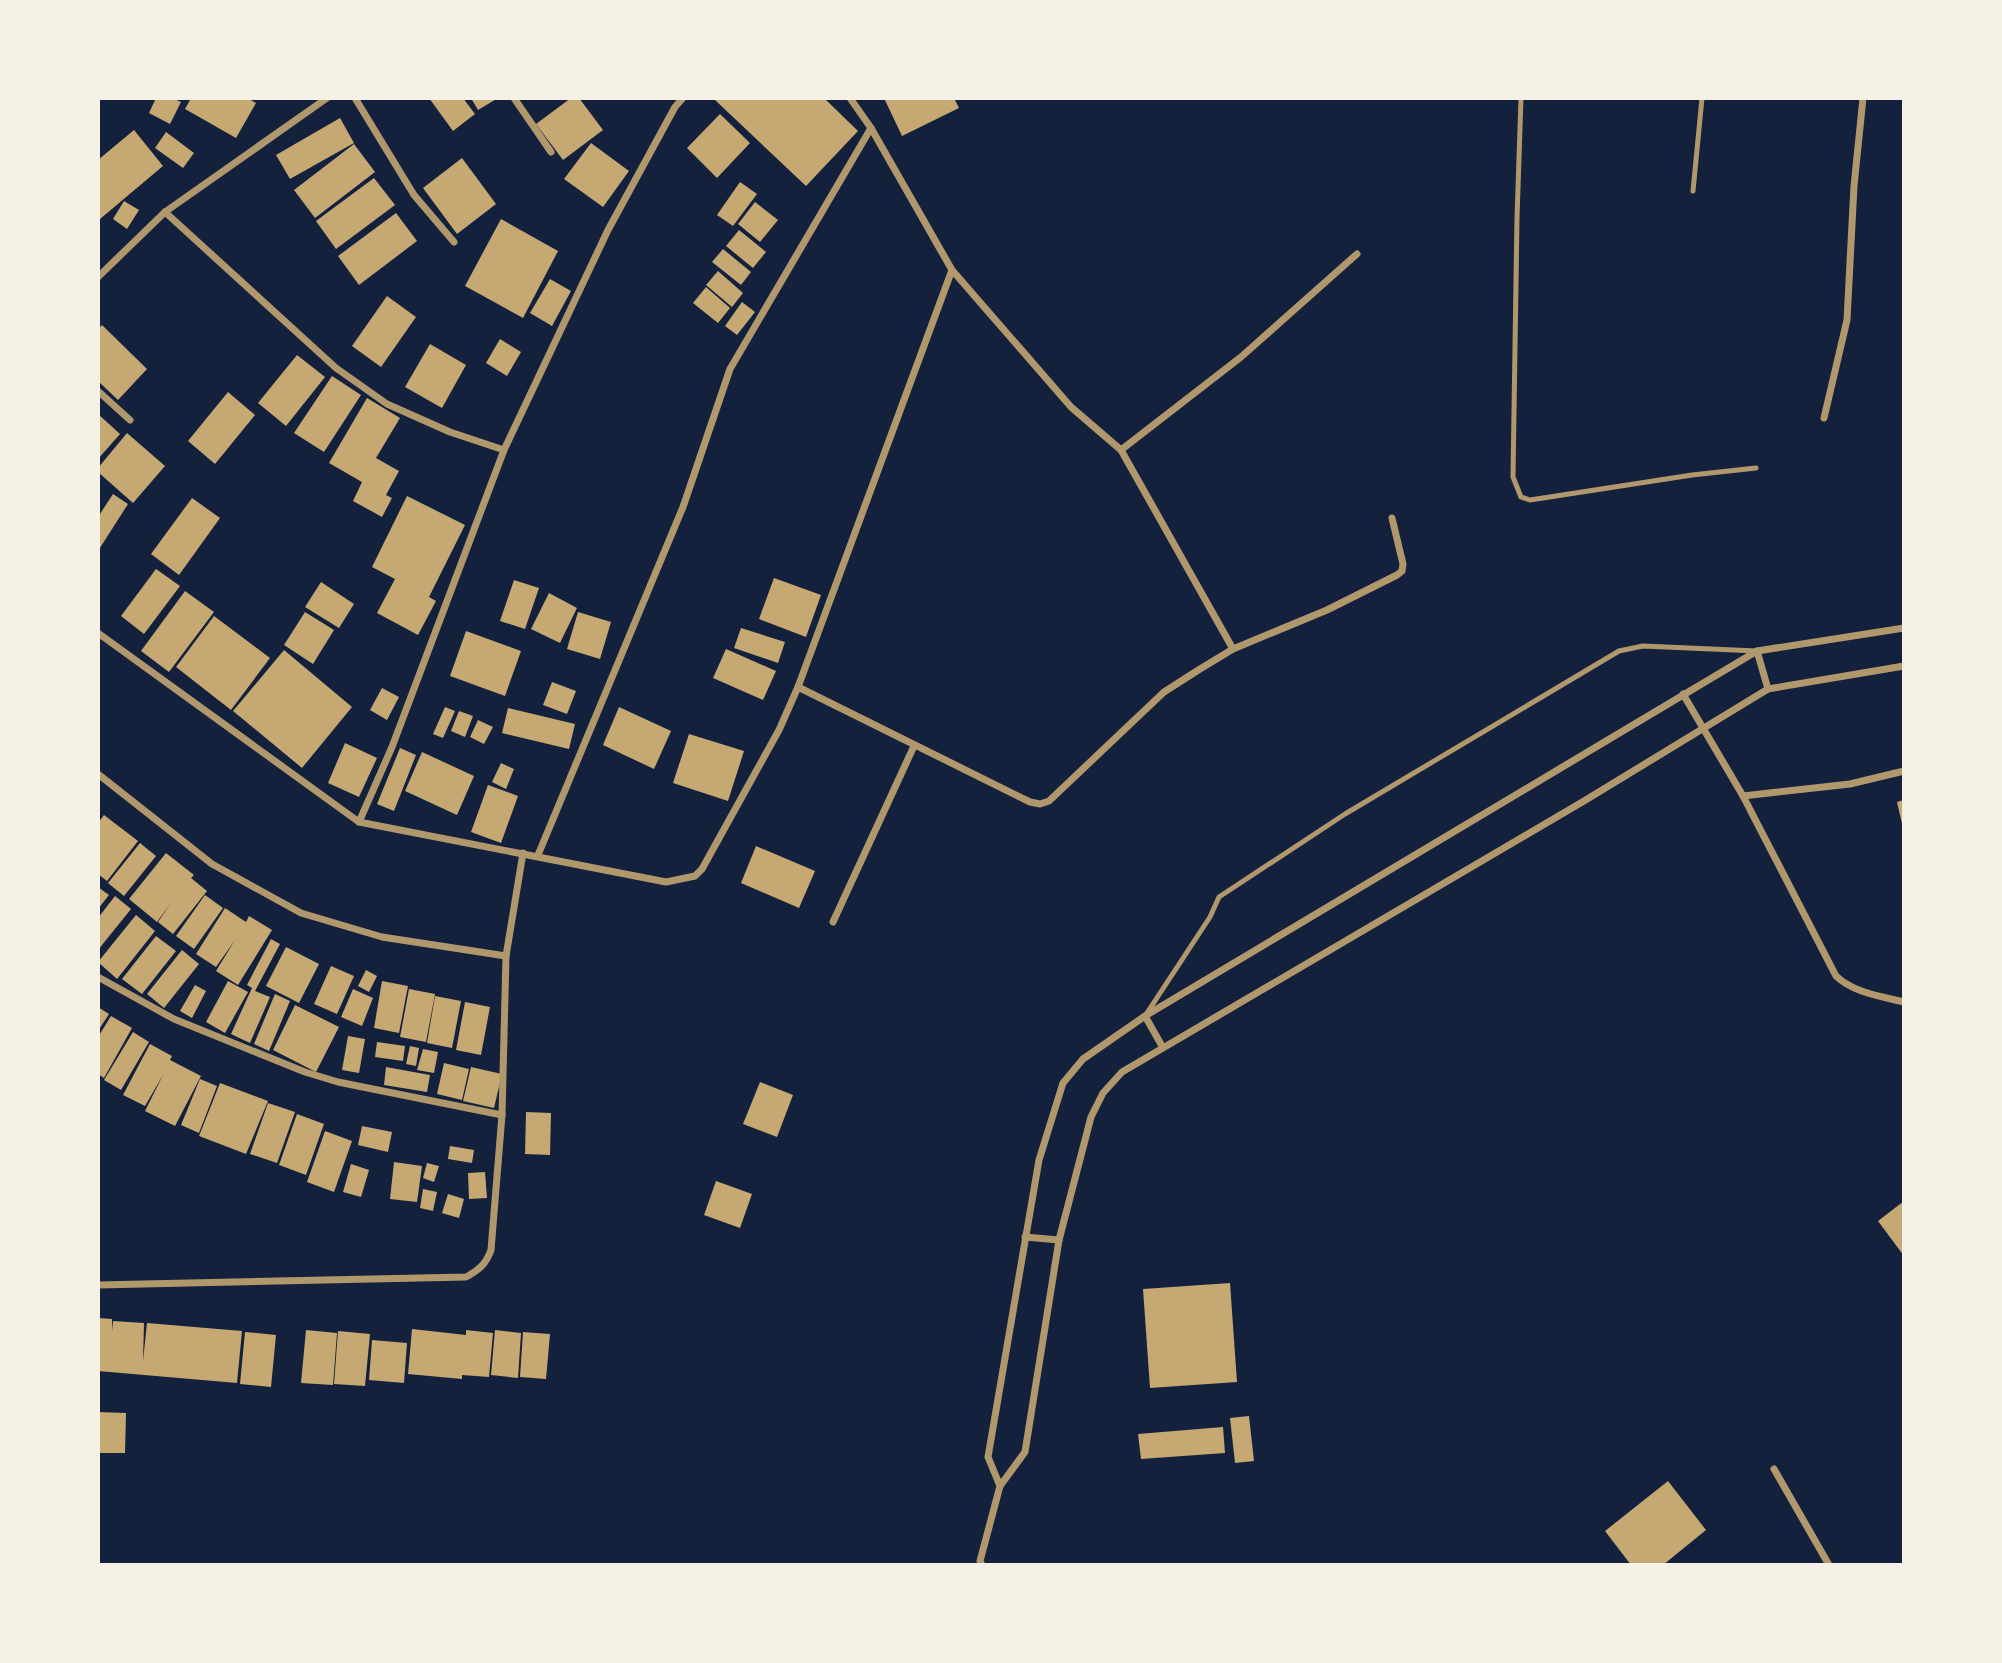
<svg xmlns="http://www.w3.org/2000/svg" width="2002" height="1663" font-family="'PT Sans',sans-serif">
<rect width="100%" height="100%" fill="#14213d"/>
<g fill="#c6a872">
<polygon points="156,98 172,98 181,102 170,124 149,113"/>
<polygon points="191,98 247,98 256,103 236,138 185,109"/>
<polygon points="429,98 463,98 475,114 453,131"/>
<polygon points="471,98 498,98 478,110"/>
<polygon points="571,98 579,98 603,130 563,160 536,124"/>
<polygon points="718,98 824,98 858,131 806,186 715,100"/>
<polygon points="884,98 954,98 959,108 902,136"/>
<polygon points="720,114 750,143 717,178 687,148"/>
<polygon points="340,118 354,143 290,179 276,155"/>
<polygon points="134,130 163,166 100,219 98,160"/>
<polygon points="166,132 194,153 183,168 155,148"/>
<polygon points="591,143 629,171 603,207 564,179"/>
<polygon points="354,144 375,172 315,218 294,190"/>
<polygon points="462,158 496,204 457,234 423,188"/>
<polygon points="374,178 395,205 336,249 316,221"/>
<polygon points="740,182 757,194 733,226 717,215"/>
<polygon points="124,201 139,210 127,229 113,219"/>
<polygon points="755,202 778,220 760,242 738,224"/>
<polygon points="396,213 417,241 359,285 338,256"/>
<polygon points="501,219 558,251 523,318 465,286"/>
<polygon points="739,230 766,252 753,268 726,246"/>
<polygon points="723,249 751,272 741,285 712,262"/>
<polygon points="718,271 743,293 732,307 706,285"/>
<polygon points="550,279 571,291 552,326 530,313"/>
<polygon points="706,287 730,308 718,323 693,303"/>
<polygon points="387,296 416,317 381,367 352,346"/>
<polygon points="742,302 755,312 737,335 725,326"/>
<polygon points="102,325 147,369 118,400 98,381 98,329"/>
<polygon points="500,339 521,352 507,376 486,363"/>
<polygon points="430,344 466,365 442,408 405,387"/>
<polygon points="297,355 325,377 286,426 258,403"/>
<polygon points="332,376 361,395 324,452 294,433"/>
<polygon points="228,392 255,415 215,464 188,441"/>
<polygon points="367,398 400,418 376,458 399,471 386,495 392,498 382,517 353,501 362,482 329,463"/>
<polygon points="98,414 120,434 98,459"/>
<polygon points="127,433 165,466 133,503 98,472 98,468"/>
<polygon points="113,494 128,504 98,551 98,517"/>
<polygon points="407,496 465,525 429,597 436,601 418,635 377,613 395,579 372,567"/>
<polygon points="192,498 220,518 179,575 151,554"/>
<polygon points="156,569 180,586 144,634 121,616"/>
<polygon points="774,578 821,595 806,637 759,619"/>
<polygon points="514,580 539,588 525,629 500,621"/>
<polygon points="321,582 354,604 339,628 305,607"/>
<polygon points="185,591 214,612 169,672 141,651"/>
<polygon points="549,593 577,608 560,643 531,629"/>
<polygon points="305,612 334,630 313,664 284,645"/>
<polygon points="578,612 611,622 600,659 567,649"/>
<polygon points="214,616 270,658 231,710 176,667"/>
<polygon points="741,628 785,642 778,663 734,648"/>
<polygon points="466,631 521,651 505,696 450,676"/>
<polygon points="726,649 776,671 763,700 713,678"/>
<polygon points="284,650 352,707 302,768 233,711"/>
<polygon points="552,682 576,691 567,714 543,705"/>
<polygon points="382,688 399,697 387,720 370,710"/>
<polygon points="445,707 455,711 443,738 433,734"/>
<polygon points="619,707 671,731 654,769 603,745"/>
<polygon points="508,708 575,724 569,749 502,733"/>
<polygon points="459,711 473,716 465,737 451,731"/>
<polygon points="478,720 493,727 484,744 470,737"/>
<polygon points="689,734 744,751 728,801 673,783"/>
<polygon points="345,743 377,758 359,797 328,783"/>
<polygon points="400,748 416,755 394,811 377,804"/>
<polygon points="422,752 474,776 457,815 405,791"/>
<polygon points="501,763 514,769 506,789 492,782"/>
<polygon points="488,785 518,796 501,843 471,832"/>
<polygon points="1904,800 1904,827 1903,828 1897,802"/>
<polygon points="104,815 138,841 107,881 98,874 98,823"/>
<polygon points="140,843 156,856 124,896 108,883"/>
<polygon points="756,846 815,871 799,908 741,883"/>
<polygon points="166,853 194,875 191,878 207,891 173,934 158,922 171,903 157,922 129,899"/>
<polygon points="98,887 109,895 98,909"/>
<polygon points="205,895 223,908 194,949 176,936"/>
<polygon points="115,896 131,909 98,950 98,918"/>
<polygon points="225,908 246,922 249,916 272,930 238,985 216,971 235,940 216,967 196,954"/>
<polygon points="136,915 155,931 117,979 98,962"/>
<polygon points="156,936 176,951 142,994 122,979"/>
<polygon points="271,939 280,944 255,991 270,997 250,1043 231,1034 252,988 247,985"/>
<polygon points="286,947 319,964 299,1003 266,986"/>
<polygon points="182,950 199,964 164,1008 147,994"/>
<polygon points="331,966 354,976 337,1014 314,1004"/>
<polygon points="366,970 377,976 369,992 358,986"/>
<polygon points="228,981 248,992 225,1033 206,1022"/>
<polygon points="382,981 408,986 399,1033 374,1028"/>
<polygon points="195,985 206,991 192,1018 180,1011"/>
<polygon points="353,989 373,998 362,1026 341,1017"/>
<polygon points="409,989 435,994 426,1042 400,1037"/>
<polygon points="275,994 290,1001 269,1051 254,1044"/>
<polygon points="435,996 461,1001 452,1048 427,1043"/>
<polygon points="465,1002 490,1007 481,1055 456,1050"/>
<polygon points="295,1005 339,1027 316,1072 273,1050"/>
<polygon points="98,1007 109,1014 98,1031"/>
<polygon points="111,1016 132,1028 104,1078 98,1074 98,1037"/>
<polygon points="133,1032 149,1042 121,1090 104,1080"/>
<polygon points="348,1036 365,1039 359,1073 342,1070"/>
<polygon points="377,1042 405,1046 403,1061 375,1057"/>
<polygon points="150,1044 172,1056 170,1060 201,1076 175,1126 145,1111 163,1075 145,1106 123,1095"/>
<polygon points="410,1046 419,1048 416,1066 406,1064"/>
<polygon points="423,1049 438,1052 434,1073 417,1070"/>
<polygon points="444,1063 469,1069 462,1100 437,1094"/>
<polygon points="386,1067 430,1075 427,1092 384,1085"/>
<polygon points="471,1067 502,1074 494,1108 463,1101"/>
<polygon points="200,1079 217,1086 199,1133 181,1125"/>
<polygon points="760,1082 793,1095 777,1137 743,1124"/>
<polygon points="220,1083 268,1101 246,1154 199,1136"/>
<polygon points="268,1103 295,1112 277,1163 250,1154"/>
<polygon points="526,1112 551,1113 550,1155 525,1154"/>
<polygon points="297,1114 324,1124 306,1175 279,1165"/>
<polygon points="362,1126 392,1132 388,1152 358,1145"/>
<polygon points="325,1131 352,1141 334,1192 307,1182"/>
<polygon points="450,1146 474,1150 472,1163 448,1159"/>
<polygon points="394,1162 422,1166 417,1202 390,1199"/>
<polygon points="427,1163 439,1166 434,1182 423,1178"/>
<polygon points="351,1164 369,1170 361,1197 343,1192"/>
<polygon points="485,1172 487,1198 469,1199 468,1173"/>
<polygon points="716,1181 752,1194 740,1228 704,1215"/>
<polygon points="423,1189 437,1192 433,1211 420,1208"/>
<polygon points="448,1194 464,1199 459,1218 442,1213"/>
<polygon points="1904,1201 1904,1256 1878,1221"/>
<polygon points="1230,1283 1237,1382 1150,1388 1143,1289"/>
<polygon points="98,1318 112,1319 112,1331 113,1321 144,1323 143,1361 147,1323 242,1331 237,1383 98,1371"/>
<polygon points="412,1329 466,1335 466,1330 493,1333 489,1377 462,1375 462,1379 408,1374"/>
<polygon points="306,1330 337,1333 333,1385 301,1383"/>
<polygon points="495,1330 521,1333 518,1378 491,1375"/>
<polygon points="338,1331 370,1334 365,1386 334,1384"/>
<polygon points="245,1332 276,1335 271,1387 240,1384"/>
<polygon points="523,1332 550,1334 546,1379 520,1377"/>
<polygon points="372,1340 407,1343 404,1383 369,1380"/>
<polygon points="98,1412 126,1413 125,1453 98,1453"/>
<polygon points="1249,1416 1254,1461 1235,1463 1230,1418"/>
<polygon points="1223,1427 1225,1453 1141,1459 1138,1434"/>
<polygon points="1668,1481 1706,1530 1663,1565 1631,1565 1605,1531"/>
</g>
<g fill="none" stroke-linecap="round" stroke-linejoin="round">
<g stroke="#b1986c" stroke-width="5">
<polyline points="1521,98 1517,218 1513,477 1521,497 1530,500 1692,475 1756,468"/>
<polyline points="1693,191 1702,98"/>
<polyline points="1147,1013 1210,917 1219,897 1345,814 1619,651 1643,646 1757,651"/>
</g>
<g stroke="#b1986c" stroke-width="7">
<polyline points="355,98 414,195 454,242"/>
<polyline points="514,98 551,152"/>
<polyline points="850,98 871,128 952,270 1071,407 1121,450 1233,649"/>
<polyline points="165,212 336,368 387,404 450,432 504,450"/>
<polyline points="98,277 165,212 327,98"/>
<polyline points="98,391 130,420"/>
<polyline points="1824,418 1847,320 1854,186 1863,98"/>
<polyline points="1121,450 1241,357 1357,254"/>
<polyline points="98,633 359,822 666,882 695,876 702,869 779,730 798,687 952,270"/>
<polyline points="1757,651 1768,689"/>
<polyline points="798,687 1030,802 1040,804 1049,801 1164,692 1200,669 1233,649 1327,610 1397,575 1402,571 1403,564 1392,518"/>
<path d="M1683,694l60,102 93,180c18,17 44,20 68,26"/>
<polyline points="98,774 212,864 301,913 382,937 506,956"/>
<polyline points="1743,796 1850,784 1904,771"/>
<polyline points="359,822 392,747 504,450 608,230 675,107 683,98"/>
<polyline points="538,855 683,507 730,369 871,128"/>
<polyline points="833,922 914,746"/>
<polyline points="98,977 174,1019 305,1072 338,1082 502,1115"/>
<polyline points="1145,1016 1162,1046"/>
<polyline points="1025,1237 1059,1240"/>
<path d="M98,1285l368,-8c13,-7 20,-13 25,-27l11,-135 4,-159 17,-103"/>
<polyline points="1774,1469 1829,1565"/>
<polyline points="1000,1486 988,1457 1039,1160 1063,1083 1083,1059 1145,1016 1757,651 1904,628"/>
<polyline points="982,1565 980,1561 1000,1486 1025,1452 1059,1240 1091,1117 1103,1093 1122,1072 1584,801 1768,689 1904,666"/>
</g>
</g>
<rect width="2002" height="1663" fill="none" stroke="#f6f1e7" stroke-width="200"/>
</svg>
